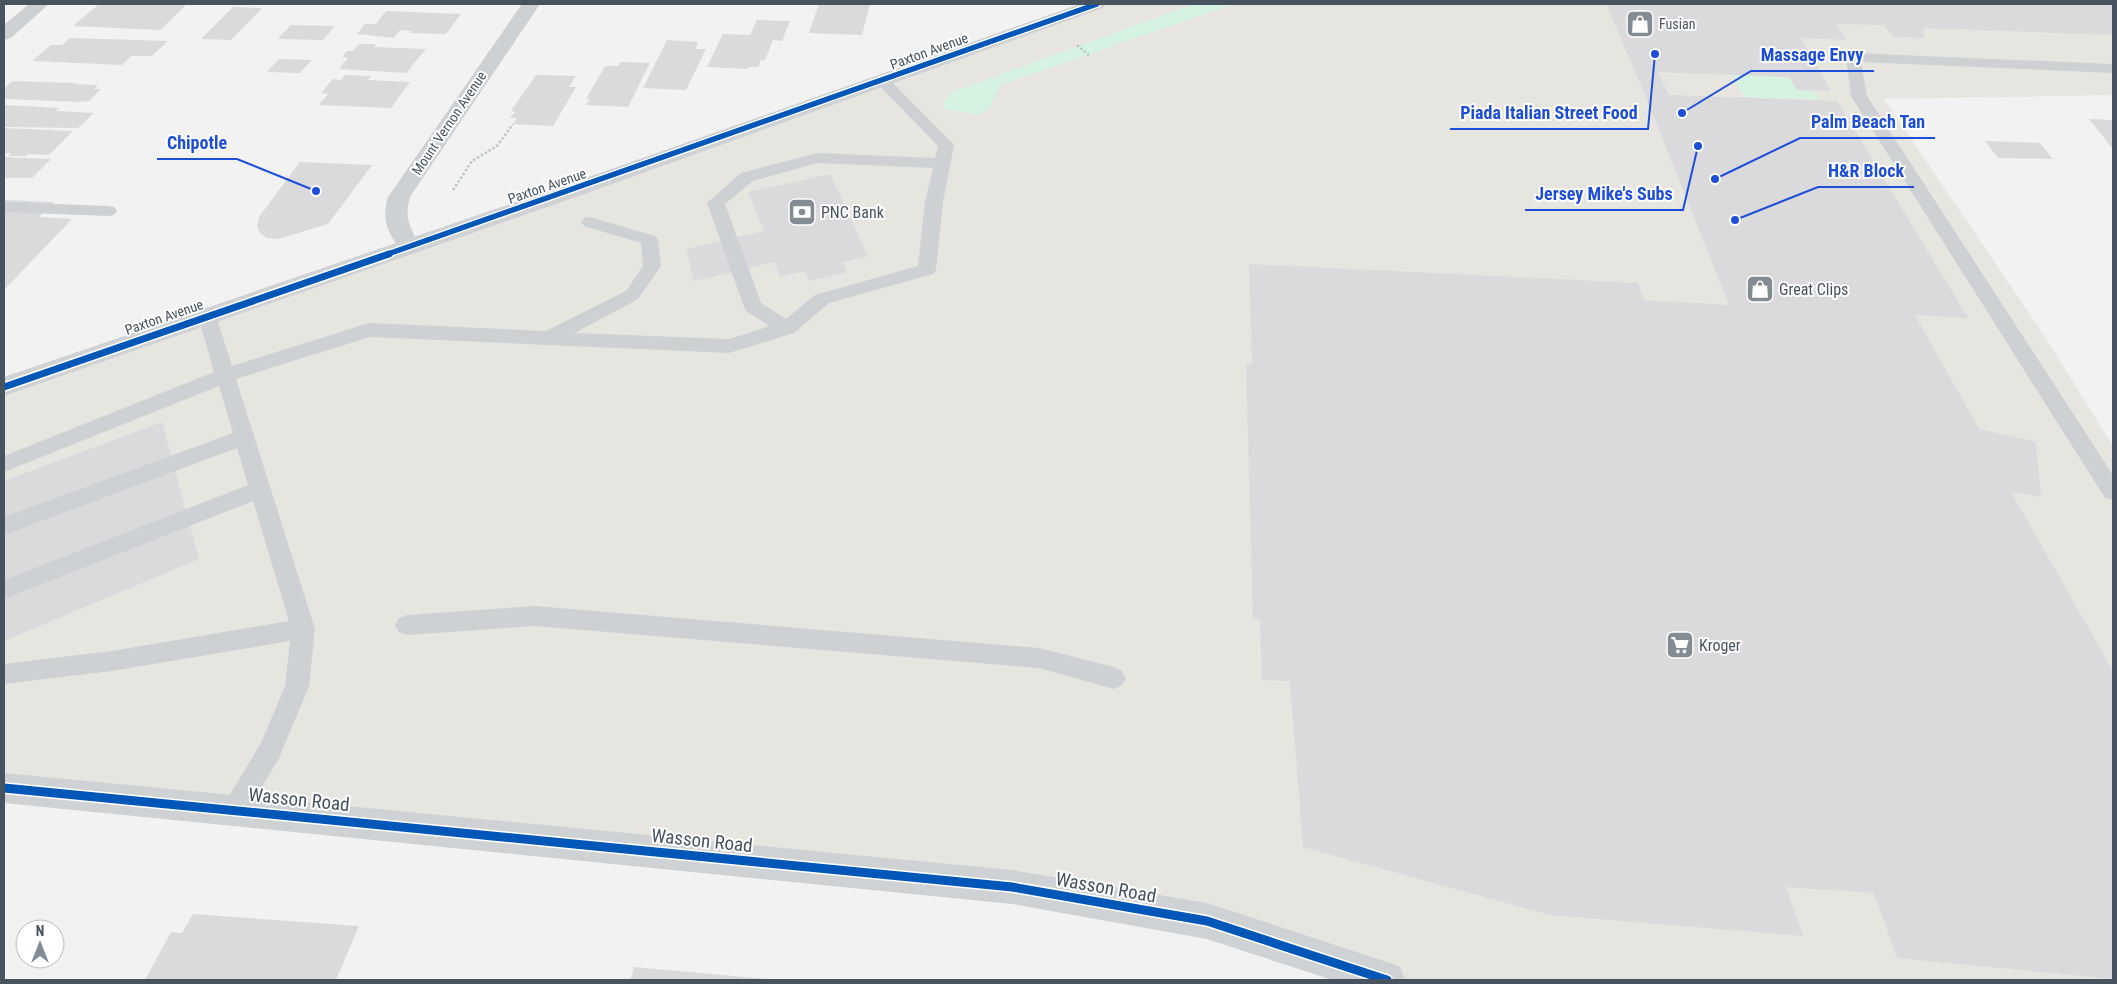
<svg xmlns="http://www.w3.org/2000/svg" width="2117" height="984" font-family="'Roboto Condensed',sans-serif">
<rect width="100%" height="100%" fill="#f3f2f2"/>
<polygon fill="#e7e5e0" points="1097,4 2113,4 2113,95 1884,99 2040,329 2113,446 2113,980 1387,980 1207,921 234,809 4,788 4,387 883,81"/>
<g fill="#d5f3e0">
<polygon points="1194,4 1234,4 1000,85 989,109 977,115 943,108 947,94"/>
<path d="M1733,75c29,1 71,-5 87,25l-76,-3z"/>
</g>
<g fill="#dadadc">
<polygon points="99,4 187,4 160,30 73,26"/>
<polygon points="819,4 870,4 862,35 809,33"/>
<polygon points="1606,4 2113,4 2113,26 2111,26 2113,35 1923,28 1924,38 1893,37 1884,25 1836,24 1847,40 1801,38 1831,91 1797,90 1789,77 1658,72 1669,95 1837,101 1968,318 1915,315 1979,429 2036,442 2041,497 2011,492 2113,671 2113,979 1897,958 1874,893 1786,887 1803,936 1550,915 1303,847 1290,681 1262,680 1260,619 1253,619 1246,365 1252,364 1249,264 1638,283 1644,300 1729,305 1645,95"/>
<polygon points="233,7 262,8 231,40 201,39"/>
<polygon points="386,11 461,14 446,34 410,33 412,31 400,30 394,38 357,34 365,24 376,24"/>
<polygon points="757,20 790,21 782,41 773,40 765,60 761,60 758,67 748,67 747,69 707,67 723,34 750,35"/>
<polygon points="291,25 335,26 323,40 278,39"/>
<polygon points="70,38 168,41 152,56 131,56 122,65 32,61 51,45 62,45"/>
<polygon points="667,40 698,42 695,49 706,49 686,90 643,88"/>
<polygon points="359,44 376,44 374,47 426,49 406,73 339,69 348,58 342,57 347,51 353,51"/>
<polygon points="279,59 312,60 300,73 267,72"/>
<polygon points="621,62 650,63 628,107 586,105 590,99 586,99 605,66 618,66"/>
<polygon points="345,75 371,76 368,80 410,82 391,108 319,105 328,94 321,93 333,79 341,80"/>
<polygon points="536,75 576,76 569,87 576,87 553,126 513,124 517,118 510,118 515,112 511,111"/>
<polygon points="12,81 76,83 74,84 98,85 94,89 101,89 89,101 81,102 4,99 4,89"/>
<polygon points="4,105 59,108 56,111 94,113 78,128 4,127"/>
<polygon points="2089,119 2113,120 2113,149"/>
<polygon points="4,128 73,131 49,155 28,154 26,156 8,156 11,153 4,153"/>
<polygon points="1985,141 2040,143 2053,159 1998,158"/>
<polygon points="4,157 51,159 32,178 4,178"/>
<polygon points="300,162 372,165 328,224 279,239 267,238 260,233 257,226 259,217"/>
<polygon points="830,174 868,256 843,262 847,272 810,281 805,271 780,277 774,262 694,281 686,249 764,231 748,192"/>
<polygon points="4,200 54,202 39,217 72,219 4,290"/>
<polygon points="162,422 199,559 4,641 4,481"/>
<polygon points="193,914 359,926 336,980 145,980 171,932 182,933"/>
<polygon points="634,967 768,979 768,980 630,980"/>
</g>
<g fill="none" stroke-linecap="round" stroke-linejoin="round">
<g stroke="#bac8c3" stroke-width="2.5" stroke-dasharray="2.5 2" stroke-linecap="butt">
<polyline points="1077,45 1089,55"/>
<polyline points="453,190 472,161 497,146 513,124"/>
</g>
<g fill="#ced1d3" fill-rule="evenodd">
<polygon points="1853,53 2113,64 2113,73 1861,62 1867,96 2113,475 2113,500 2105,498 1851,96 1846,57"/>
<path d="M883,76l5,2 66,67 -11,57 -7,68 -3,4 -104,29 -35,30 -65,20 -359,-16 -134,42 79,250 -6,57 -30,72 -36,60 -9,3 -9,-3 -4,-9 40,-66 24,-57 5,-45 -178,30 -108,13v-20l108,-13 177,-30 -36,-120 -249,98v-19l244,-95 -11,-37 -233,87v-18l229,-84 -14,-47 -215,86v-16l210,-84 -16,-56 2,-5 7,-1 7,1 2,5 16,50 137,-43 177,8 80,-40 17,-25 -2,-23 -57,-17 -3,-4 3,-4 6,-1 65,19 3,4 3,26 -23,33 -63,34 154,6 41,-13 -24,-15 -2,-4 -37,-104 34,-30 76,-20 118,5 3,-12 -63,-65zM817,163l116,5 -8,34 -7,64 -103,29 -29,24 -25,-16 -36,-99 28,-23z"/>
<polygon points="4,202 108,206 114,207 117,211 114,215 108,216 4,212"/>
<polygon points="535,606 1039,648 1114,667 1122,671 1126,678 1122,685 1114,689 1039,668 535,626 407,635 399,632 395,625 399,618 407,615"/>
</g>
<g fill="#ced1d3" fill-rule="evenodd">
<polygon points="29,4 49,4 11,38 4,40 4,25"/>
<path d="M522,4h18l-130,193c-6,22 0,31 11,50l-3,5 -8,2 -8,-2c-14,-19 -21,-31 -14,-55z"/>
</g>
<g fill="#cfd2d5" fill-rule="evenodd">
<polygon points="1080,4 1106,4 1103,8 576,197 4,396 4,377 560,187"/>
<polygon points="4,773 1012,870 1207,903 1387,962 1400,967 1405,980 1332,980 1207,939 1012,904 4,803"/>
</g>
<g stroke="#fff" stroke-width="8">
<polyline id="cycleway-far2" points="385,255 1097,4"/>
</g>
<g stroke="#fff" stroke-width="10">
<polyline id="cycleway-far1" points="4,387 389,254"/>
</g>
<g stroke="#fff" stroke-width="12">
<polyline id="cycleway" points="4,788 1012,887 1207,921 1387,980"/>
</g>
<use href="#cycleway-far2" stroke="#0057b8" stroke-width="5.5"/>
<use href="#cycleway-far1" stroke="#0057b8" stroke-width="7"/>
<use href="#cycleway" stroke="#0057b8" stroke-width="9"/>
</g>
<defs>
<g id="shop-square" transform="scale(1.4375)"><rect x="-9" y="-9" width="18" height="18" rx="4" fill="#838b93" stroke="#fff"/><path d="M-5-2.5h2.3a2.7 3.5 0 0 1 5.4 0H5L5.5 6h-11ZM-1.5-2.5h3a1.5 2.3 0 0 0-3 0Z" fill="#fff"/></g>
<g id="bank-square" transform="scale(1.4375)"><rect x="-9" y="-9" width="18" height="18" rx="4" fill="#838b93" stroke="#fff"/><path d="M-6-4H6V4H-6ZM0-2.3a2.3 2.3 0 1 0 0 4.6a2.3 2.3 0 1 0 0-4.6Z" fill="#fff"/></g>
<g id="supermarket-square" transform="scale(1.4375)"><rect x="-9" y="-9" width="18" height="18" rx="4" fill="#838b93" stroke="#fff"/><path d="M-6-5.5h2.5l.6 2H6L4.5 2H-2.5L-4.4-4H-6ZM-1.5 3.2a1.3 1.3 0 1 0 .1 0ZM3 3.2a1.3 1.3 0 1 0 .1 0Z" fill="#fff"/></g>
</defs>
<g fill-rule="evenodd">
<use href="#shop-square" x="1640" y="24"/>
<use href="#bank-square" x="802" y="212"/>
<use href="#shop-square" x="1760" y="289"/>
<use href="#supermarket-square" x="1680" y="645"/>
</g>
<g text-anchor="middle" stroke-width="4" stroke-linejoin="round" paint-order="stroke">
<g font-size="14" fill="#475460" stroke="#fff" text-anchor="start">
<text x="1659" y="29">Fusian</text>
</g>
<g font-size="14" fill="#475460" stroke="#fff">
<text transform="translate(929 51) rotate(-20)" y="5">Paxton Avenue</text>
<text transform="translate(449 123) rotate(-56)" y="5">Mount Vernon Avenue</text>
<text transform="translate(547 186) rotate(-19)" y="5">Paxton Avenue</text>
<text transform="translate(164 317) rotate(-19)" y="5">Paxton Avenue</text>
</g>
<g font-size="16" fill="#475460" stroke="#fff" text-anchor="start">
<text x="821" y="218">PNC Bank</text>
<text x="1779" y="295">Great Clips</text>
<text x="1699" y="651">Kroger</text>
</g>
<g font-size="19" fill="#475460" stroke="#fff">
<text transform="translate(299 799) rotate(6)" y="7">Wasson Road</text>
<text transform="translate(702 840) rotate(6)" y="7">Wasson Road</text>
<text transform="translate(1106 887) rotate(10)" y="7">Wasson Road</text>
</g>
</g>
<path fill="none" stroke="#1d4ed8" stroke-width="2" d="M1682 113L1751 71H1874M1655 54L1648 129H1450M1715 179L1800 138H1935M316 191L237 159H157M1735 220L1818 187H1914M1698 146L1683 210H1525"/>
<g fill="#1d4ed8" stroke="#fff" stroke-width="2">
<circle cx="1682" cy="113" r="5"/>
<circle cx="1655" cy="54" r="5"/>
<circle cx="1715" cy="179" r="5"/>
<circle cx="316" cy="191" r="5"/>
<circle cx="1735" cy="220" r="5"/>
<circle cx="1698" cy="146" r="5"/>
</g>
<g font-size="18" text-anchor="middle" font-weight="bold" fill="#1d4ed8" stroke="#fff" stroke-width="4" stroke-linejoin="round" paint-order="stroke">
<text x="1812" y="61">Massage Envy</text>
<text x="1549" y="119">Piada Italian Street Food</text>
<text x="1868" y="128">Palm Beach Tan</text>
<text x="197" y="149">Chipotle</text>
<text x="1866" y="177">H&amp;R Block</text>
<text x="1604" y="200">Jersey Mike's Subs</text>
</g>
<rect width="2117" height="984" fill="none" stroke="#475460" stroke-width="10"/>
<g transform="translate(40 944)"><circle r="24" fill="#ffffff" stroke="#b5bbbf"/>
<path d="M0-4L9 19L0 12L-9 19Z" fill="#838b93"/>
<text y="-8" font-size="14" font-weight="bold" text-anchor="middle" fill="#475460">N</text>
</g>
</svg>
